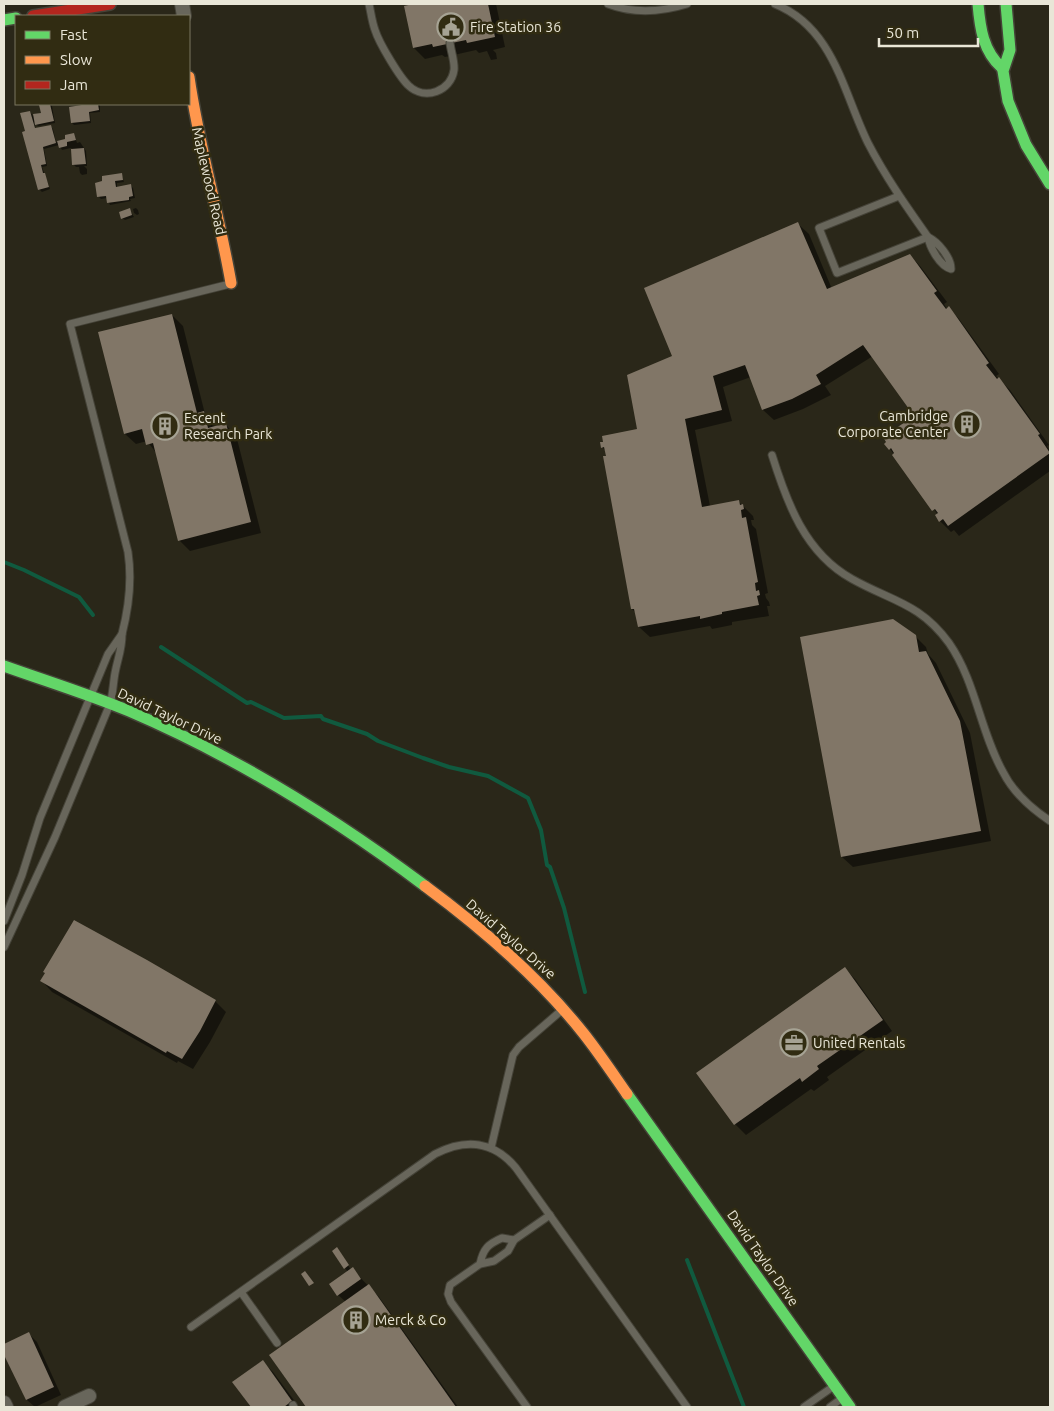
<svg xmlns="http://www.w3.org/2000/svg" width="1054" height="1411" font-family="Ubuntu,sans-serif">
<rect width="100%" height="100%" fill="#2a2719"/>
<g fill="#0007">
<polygon points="419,4 496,4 505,47 493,50 496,53 497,59 491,60 487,51 479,53 476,50 445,57 442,55 425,59 414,48 405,7"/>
<polygon points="50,104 52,106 55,123 38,126 34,122 36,130 51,127 53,129 56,142 67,140 74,134 77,143 80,142 86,151 87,166 84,166 87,169 87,174 82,175 80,173 79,167 76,167 74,165 72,149 71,148 62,150 59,145 44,149 47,166 42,167 50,189 42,192 39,189 26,132 30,112 33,116 42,114 41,106"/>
<polygon points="89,104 100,104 100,112 90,113 91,123 74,125 72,123 89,106"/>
<polygon points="121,174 124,182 117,183 117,188 131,186 133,188 135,198 130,199 131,201 110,205 107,198 101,199 99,197"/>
<polygon points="136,208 138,210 139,214 137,215 134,213 133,209"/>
<polygon points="129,209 134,217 125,220 122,218"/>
<polygon points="798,224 809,234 832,289 910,255 920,266 947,302 944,304 947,309 949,308 959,319 999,374 996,376 1010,390 1049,445 1047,446 1050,451 1050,471 959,536 954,530 951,532 940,521 937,516 938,515 890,449 915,416 873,356 825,386 831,395 803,409 774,420 763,410 751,377 723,387 732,421 695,430 710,506 738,501 753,516 754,520 751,520 752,525 756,529 768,593 765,594 766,598 769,602 770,606 767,606 769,616 732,622 732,625 712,629 710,626 650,637 639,627 636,613 632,609 607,457 606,451 602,447 639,430 674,356"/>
<polygon points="172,315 183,326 205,414 214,423 215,427 226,425 236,435 261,533 190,551 179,540 157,454 147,441 136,444 125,434"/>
<polygon points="915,636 926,647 928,654 936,663 970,733 991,841 853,867 842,857"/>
<polygon points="845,969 855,979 892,1031 827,1077 829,1080 814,1091 811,1089 746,1135 735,1124 698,1073"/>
<polygon points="42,981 215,1001 226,1012 210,1042 193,1069 178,1061 177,1063 52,992"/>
<polygon points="339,1251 351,1270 352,1269 379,1297 458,1407 307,1407 271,1355 346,1302 338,1295 348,1272 345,1268"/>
<polygon points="29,1334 37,1342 61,1395 35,1407 27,1400 4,1352 4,1345"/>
<polygon points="263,1362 273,1372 299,1407 252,1407 234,1382"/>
</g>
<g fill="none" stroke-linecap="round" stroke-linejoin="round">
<g stroke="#105a3f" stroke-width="4">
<polyline points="4,562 24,570 79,597 93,615"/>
<polyline points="161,647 247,703 251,702 284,718 321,716 323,719 367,734 378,741 423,758 449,767 488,776 528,798 541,830 547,865 550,867 564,908 585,992"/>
<polyline points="687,1260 744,1407"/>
</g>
</g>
<g fill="#817667">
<polygon points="413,4 488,4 495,37 467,43 466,40 433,47 432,44 413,48 404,6"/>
<polygon points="50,104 54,121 35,125 33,114 41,113 39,105"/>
<polygon points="88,104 98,104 99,110 89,112 90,121 71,123 69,107"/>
<polygon points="30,111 35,128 51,125 56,143 43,147 46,164 41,165 43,173 45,173 49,187 38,190 22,132 25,131 20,113"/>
<polygon points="74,133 76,140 67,142 67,146 59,148 57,141 65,139 65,135"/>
<polygon points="84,148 86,164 72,165 71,149"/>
<polygon points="122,173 123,180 115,181 116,187 131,184 133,196 129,197 129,200 107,203 106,196 97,197 95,183 102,181 102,176"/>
<polygon points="130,208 132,215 121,219 119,212"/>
<polygon points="798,222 827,289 910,254 937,291 934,293 946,309 949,306 989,363 986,365 997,379 999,377 1040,434 1038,435 1050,453 948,526 943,519 939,522 935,515 938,513 935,509 932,511 892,455 894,453 891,448 889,450 884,444 886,442 883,437 914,416 863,345 816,375 821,384 792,399 762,410 745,365 713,376 722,410 685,419 702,507 739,500 740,505 743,504 744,509 741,510 742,518 746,517 758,582 755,583 756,591 759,590 760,595 757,596 759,605 722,612 722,614 700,619 700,616 638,627 634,609 631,609 603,456 606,456 604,447 601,448 600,442 603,442 602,436 637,429 627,375 672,356 644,288"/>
<polygon points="172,314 197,413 204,411 208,428 226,423 251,522 178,541 153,443 146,445 142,429 124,434 98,332"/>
<polygon points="893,619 916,635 919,652 926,651 960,721 981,831 841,857 800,637"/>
<polygon points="74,920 147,960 216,1000 200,1031 182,1059 167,1051 166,1053 40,981 45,973 43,972"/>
<polygon points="845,967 883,1020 817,1066 819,1069 802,1082 800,1078 734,1125 696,1073"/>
<polygon points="337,1247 349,1265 344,1269 332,1251"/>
<polygon points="353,1267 361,1279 337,1296 329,1284"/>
<polygon points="305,1271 314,1283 309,1286 301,1274"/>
<polygon points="369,1284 456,1407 306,1407 269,1355"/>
<polygon points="29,1332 54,1387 26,1400 4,1355 4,1344"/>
<polygon points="263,1360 292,1401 284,1407 251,1407 232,1382"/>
</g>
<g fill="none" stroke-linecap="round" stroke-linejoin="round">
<g stroke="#454338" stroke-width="9">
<g id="lane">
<path d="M369,4c2,9 3,18 6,26 4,13 25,48 34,56 16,15 42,5 45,-16 1,-8 -3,-18 -4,-27"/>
<path d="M608,4c26,10 53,8 79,0"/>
<path d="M775,4c59,24 68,88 93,139 17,33 38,63 60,94l-91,36 -18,-45 80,-32"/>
<path d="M928,237c10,5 23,20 23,32 -11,-3 -21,-21 -23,-32z"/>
<path d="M772,455c15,48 33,98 80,124 39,22 68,24 97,64 27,39 31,88 54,129 10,20 29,37 47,49"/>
<path d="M122,634c7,-27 10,-55 6,-82l-58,-228 160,-40"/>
<path d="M4,921l18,-46 18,-57 68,-164 14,-20c0,16 -4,23 -7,39 -2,11 -2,21 -5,31l-55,133 -51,110"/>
<polyline points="491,1148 513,1055 519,1047 562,1010"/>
<polyline points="514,1240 550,1215"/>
<path d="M480,1264c3,-15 8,-20 22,-26l12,2 -6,11 -14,10 -14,3 -30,21 -2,9 3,8 76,105"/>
<polyline points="241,1292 277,1343"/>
<path d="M191,1327l244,-173c31,-16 59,-13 81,14l171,239"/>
<polyline points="293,1405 294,1407"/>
<polyline points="804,1407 834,1386"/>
<polyline points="830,1407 841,1399"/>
</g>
</g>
<g stroke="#454338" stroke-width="16">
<g id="street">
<polyline points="182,4 184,16"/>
<polyline points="4,1403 6,1407"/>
<polyline points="65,1407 89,1396"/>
</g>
</g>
<g stroke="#454338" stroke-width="14">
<g id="fast">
<path d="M978,4c2,24 5,47 24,64"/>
<polyline points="1006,4 1010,50 1003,71 1008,101 1026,145 1050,184"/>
<polyline points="4,20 16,18"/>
<path d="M4,666c42,15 84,28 125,45 105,45 204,106 296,175"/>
<polyline points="627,1094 850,1407"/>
</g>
</g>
<g stroke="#454338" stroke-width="14">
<g id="slow">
<path d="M189,77c10,70 30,137 42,206"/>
<path d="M425,886c58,43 114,91 159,148 15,19 29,40 43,60"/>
</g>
</g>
<g stroke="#454338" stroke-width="14">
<polyline id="jam" points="33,16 110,4"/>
</g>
<use href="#lane" stroke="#68665b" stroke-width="7"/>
<use href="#street" stroke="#68665b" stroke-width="14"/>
<use href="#fast" stroke="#63d668" stroke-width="11"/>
<use href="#slow" stroke="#ff974d" stroke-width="11"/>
<use href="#jam" stroke="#b3261e" stroke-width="11"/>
</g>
<defs>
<g id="civic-ring" transform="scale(1.4375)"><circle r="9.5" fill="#312c12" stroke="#a6a394" stroke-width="1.5"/><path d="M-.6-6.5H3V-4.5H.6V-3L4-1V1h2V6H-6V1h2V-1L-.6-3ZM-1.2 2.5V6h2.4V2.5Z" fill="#a6a394"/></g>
<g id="building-ring" transform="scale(1.4375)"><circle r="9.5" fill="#312c12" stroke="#a6a394" stroke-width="1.5"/><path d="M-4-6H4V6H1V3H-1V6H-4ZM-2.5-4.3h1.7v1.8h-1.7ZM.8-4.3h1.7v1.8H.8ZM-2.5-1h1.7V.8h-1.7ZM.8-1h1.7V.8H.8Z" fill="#a6a394"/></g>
<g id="office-ring" transform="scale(1.4375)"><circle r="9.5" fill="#312c12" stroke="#a6a394" stroke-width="1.5"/><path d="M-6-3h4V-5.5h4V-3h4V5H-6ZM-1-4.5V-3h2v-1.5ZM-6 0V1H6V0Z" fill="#a6a394"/></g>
</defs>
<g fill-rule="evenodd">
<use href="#civic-ring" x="451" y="27"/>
<use href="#building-ring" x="967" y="424"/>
<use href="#building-ring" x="165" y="426"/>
<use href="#office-ring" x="794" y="1043"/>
<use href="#building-ring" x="356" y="1320"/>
</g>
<g text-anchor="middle" stroke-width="5" stroke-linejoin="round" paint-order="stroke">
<g font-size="14" fill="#e9e6d7" stroke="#312c12" text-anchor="start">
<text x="470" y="32">Fire Station 36</text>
<text x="948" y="421" text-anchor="end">Cambridge<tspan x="948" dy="16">Corporate Center</tspan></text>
<text x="184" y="423">Escent<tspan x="184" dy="16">Research Park</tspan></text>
<text x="813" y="1048">United Rentals</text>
<text x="375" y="1325">Merck &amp; Co</text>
</g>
<g font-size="14" fill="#e9e6d7" stroke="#312c12">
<text transform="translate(209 181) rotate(77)" y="5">Maplewood Road</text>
<text transform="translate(170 716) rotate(25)" y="5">David Taylor Drive</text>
<text transform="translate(511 939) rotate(41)" y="5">David Taylor Drive</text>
<text transform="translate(763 1258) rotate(55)" y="5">David Taylor Drive</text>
</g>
</g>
<rect width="1054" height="1411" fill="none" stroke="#e9e6d7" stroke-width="10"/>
<rect x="15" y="15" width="175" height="90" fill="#312c12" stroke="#7b7661"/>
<rect x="25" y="31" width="25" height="8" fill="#63d668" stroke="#7b7661"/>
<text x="60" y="40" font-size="15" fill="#e9e6d7">Fast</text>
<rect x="25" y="56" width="25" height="8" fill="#ff974d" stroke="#7b7661"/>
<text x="60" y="65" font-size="15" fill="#e9e6d7">Slow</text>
<rect x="25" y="81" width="25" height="8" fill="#b3261e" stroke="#7b7661"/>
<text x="60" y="90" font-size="15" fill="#e9e6d7">Jam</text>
<path d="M879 38v8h99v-8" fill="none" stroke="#e9e6d7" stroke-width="2.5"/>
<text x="886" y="38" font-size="15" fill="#e9e6d7" stroke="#312c12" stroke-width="4" paint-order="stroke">50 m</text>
</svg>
